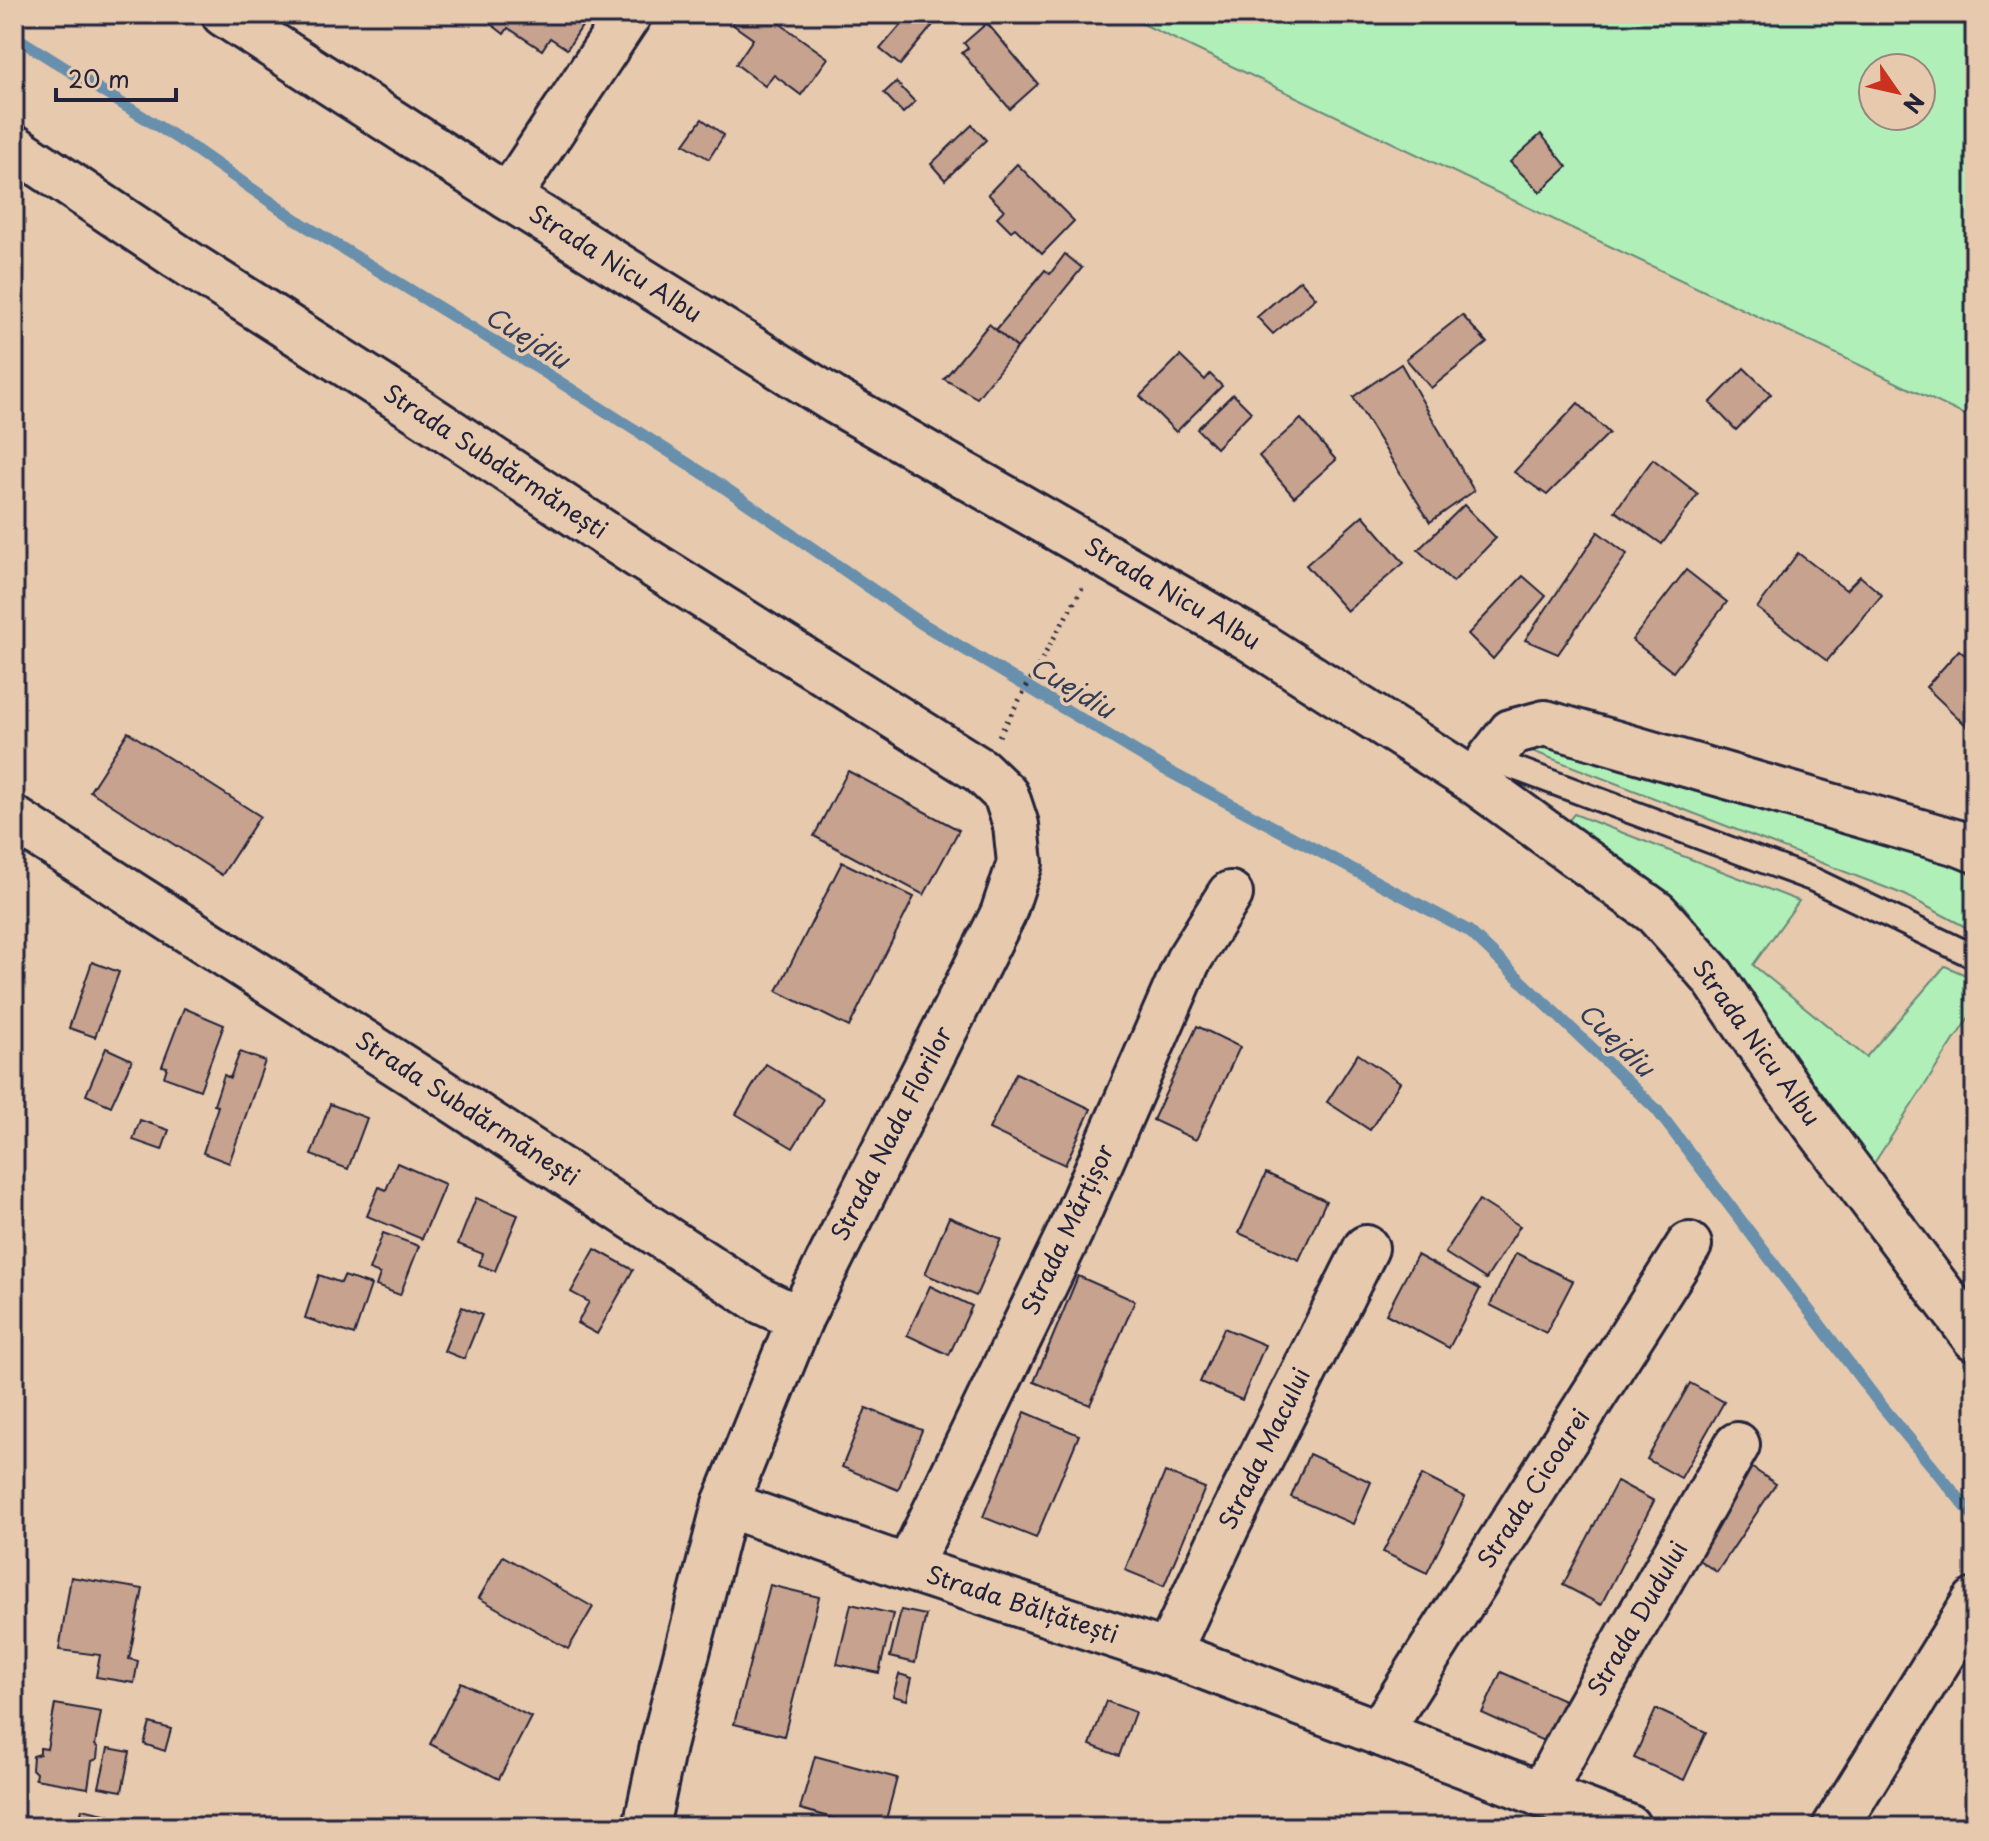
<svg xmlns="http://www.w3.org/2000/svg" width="1989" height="1841" font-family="'Playpen Sans',sans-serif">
<rect width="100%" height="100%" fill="#e7caae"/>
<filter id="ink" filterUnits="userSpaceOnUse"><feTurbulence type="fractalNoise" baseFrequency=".0125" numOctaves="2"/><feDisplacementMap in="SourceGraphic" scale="16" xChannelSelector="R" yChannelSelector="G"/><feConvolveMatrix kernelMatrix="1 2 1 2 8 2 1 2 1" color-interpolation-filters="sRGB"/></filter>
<g filter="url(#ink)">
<g fill="#b0efb7" stroke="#698879" stroke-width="2" fill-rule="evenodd">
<path d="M1122,14h853v406zM1873,68h48v48h-48z"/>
<polygon points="1533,740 1960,866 1975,875 1975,932 1905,895 1527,749"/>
<polygon points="1574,814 1799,901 1753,965 1866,1057 1945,966 1975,979 1975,1008 1867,1174 1732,966 1682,904 1567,823"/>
</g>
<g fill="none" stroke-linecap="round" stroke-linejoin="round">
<polyline stroke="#688fac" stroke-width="12" points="14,36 196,150 301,223 544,372 709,477 921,623 1168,771 1469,931 1657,1110 1877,1400 1975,1518"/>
</g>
<g fill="#c6a28f" stroke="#22223b" stroke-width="2">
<polygon points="478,14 590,14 567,49 550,38 542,50 508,28 504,34"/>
<polygon points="739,14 784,14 779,23 828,58 801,95 774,75 765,86 736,64 753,39 732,24"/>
<polygon points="910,14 942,14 900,65 880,49"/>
<polygon points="987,23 1038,84 1010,109 962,53 968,48 964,43"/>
<polygon points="896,82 915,102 903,113 884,93"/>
<polygon points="702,119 724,135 709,159 684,144"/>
<polygon points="972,125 986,140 945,180 931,164"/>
<polygon points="1541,134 1567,167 1540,192 1510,162"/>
<polygon points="1017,164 1074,221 1042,254 1015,228 1011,231 997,217 1004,210 988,194"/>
<polygon points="1065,254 1082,268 1017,348 996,330 1045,270 1050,274"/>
<polygon points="1300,280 1316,298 1273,334 1257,317"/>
<polygon points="1462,315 1487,343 1431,388 1406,359"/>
<polygon points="989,324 1017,348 977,398 944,379"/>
<polygon points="1180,356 1205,380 1210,374 1222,386 1176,432 1140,396"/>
<polygon points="1401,364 1474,491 1430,522 1353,397"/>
<polygon points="1744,368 1771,394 1736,430 1710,403"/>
<polygon points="1233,394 1251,412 1216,448 1197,429"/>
<polygon points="1578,403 1609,433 1547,495 1514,472"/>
<polygon points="1301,419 1336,460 1294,497 1259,456"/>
<polygon points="1653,459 1698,494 1662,544 1615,511"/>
<polygon points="1464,505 1496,538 1453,582 1418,550"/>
<polygon points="1363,515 1404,563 1347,611 1306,565"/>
<polygon points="1598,532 1627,554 1558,654 1525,640"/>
<polygon points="1798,553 1846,590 1860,576 1882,595 1827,661 1757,608"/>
<polygon points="1686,570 1727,602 1673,672 1632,640"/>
<polygon points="1523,576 1546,596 1493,659 1468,634"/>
<polygon points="1959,650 1975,664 1975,734 1926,687"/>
<polygon points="128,732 260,816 222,875 90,791"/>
<polygon points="848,771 959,830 924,895 814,836"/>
<polygon points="842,862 914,897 849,1027 777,991"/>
<polygon points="92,962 119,972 95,1037 69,1028"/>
<polygon points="184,1008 224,1025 200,1090 164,1077 167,1067 162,1066"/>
<polygon points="1197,1026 1240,1047 1196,1140 1153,1120"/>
<polygon points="106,1048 132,1060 111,1106 86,1095"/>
<polygon points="240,1052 265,1061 229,1163 203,1153 218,1106 214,1105 224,1075 230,1078"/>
<polygon points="1358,1054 1400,1082 1370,1130 1327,1102"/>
<polygon points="766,1064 823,1099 793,1148 736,1114"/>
<polygon points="1016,1073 1091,1109 1065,1165 989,1129"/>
<polygon points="330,1104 367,1118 348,1169 311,1155"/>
<polygon points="140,1120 169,1130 162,1150 133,1140"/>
<polygon points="397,1163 445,1184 422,1239 367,1216 379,1187 386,1190"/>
<polygon points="1266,1173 1326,1201 1299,1260 1239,1233"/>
<polygon points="476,1198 518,1215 495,1271 479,1265 483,1254 458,1244"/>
<polygon points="1479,1200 1520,1226 1486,1279 1445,1253"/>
<polygon points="949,1217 1001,1239 976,1296 925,1274"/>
<polygon points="383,1233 419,1246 400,1295 376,1286 380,1274 369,1270"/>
<polygon points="595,1249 633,1270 597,1334 577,1323 589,1302 571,1292"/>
<polygon points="1516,1253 1573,1281 1546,1333 1490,1305"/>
<polygon points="1417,1255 1480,1289 1449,1348 1386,1314"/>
<polygon points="319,1275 341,1283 344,1276 371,1285 354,1335 305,1318"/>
<polygon points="1078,1276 1135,1301 1090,1405 1034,1382"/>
<polygon points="930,1286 972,1306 949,1355 907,1335"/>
<polygon points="462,1307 482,1315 464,1359 444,1351"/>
<polygon points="1224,1328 1265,1345 1242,1400 1200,1382"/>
<polygon points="1690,1383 1724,1402 1681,1478 1647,1459"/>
<polygon points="866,1408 922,1430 898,1490 842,1467"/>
<polygon points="1025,1412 1079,1435 1036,1538 983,1517"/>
<polygon points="1309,1454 1371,1482 1353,1524 1291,1497"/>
<polygon points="1745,1463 1776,1484 1717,1572 1685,1551"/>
<polygon points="1165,1472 1205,1488 1164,1586 1125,1570"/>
<polygon points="1422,1475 1465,1497 1427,1573 1383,1552"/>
<polygon points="1617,1481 1654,1501 1601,1605 1563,1585"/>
<polygon points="503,1556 593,1607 568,1649 479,1598"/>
<polygon points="71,1577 143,1589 129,1659 138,1661 134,1683 96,1677 100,1655 59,1650"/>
<polygon points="770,1585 819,1597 784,1736 734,1724"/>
<polygon points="851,1604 893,1614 879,1673 837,1664"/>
<polygon points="901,1610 926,1615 915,1663 890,1657"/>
<polygon points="1501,1672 1566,1701 1548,1743 1482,1713"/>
<polygon points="899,1674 912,1678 907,1700 893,1696"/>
<polygon points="461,1682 531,1717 499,1779 430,1744"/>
<polygon points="1106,1701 1135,1712 1119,1756 1090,1745"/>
<polygon points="55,1704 101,1712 95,1745 98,1748 97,1759 92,1761 88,1788 35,1779 36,1773 32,1769 33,1756 40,1754 40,1748 47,1749"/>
<polygon points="1656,1709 1706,1732 1684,1780 1634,1758"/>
<polygon points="150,1723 171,1729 165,1751 144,1744"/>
<polygon points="108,1748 130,1752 122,1791 99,1787"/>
<polygon points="815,1756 897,1778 884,1827 865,1827 800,1809"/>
<polygon points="82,1809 109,1815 107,1825 114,1827 78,1827"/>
</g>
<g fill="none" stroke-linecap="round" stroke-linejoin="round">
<g stroke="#22223b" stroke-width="28">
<polyline id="service" points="1486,765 1490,759 1814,880 1975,957"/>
</g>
<g stroke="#22223b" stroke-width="50">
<g id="minor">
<polyline points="224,14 508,197 837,402 1249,638 1474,781 1656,913 1713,977 1790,1091 1975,1338"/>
<polyline points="14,147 178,257 413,407 639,556 981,771 1006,795 1016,825 1020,863 1003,914 800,1319 725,1504 663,1746 646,1827"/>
<polyline points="508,197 629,14"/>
<polyline points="1490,759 1511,732 1545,723 1958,843 1975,850"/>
<polyline points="14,819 429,1084 761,1301 800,1319"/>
<polyline points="725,1504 908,1568 1168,1653 1628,1827"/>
<polyline points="908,1568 1070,1232 1188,961 1230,894"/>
<polyline points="1168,1653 1228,1524 1366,1248"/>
<polyline points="1379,1733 1689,1245"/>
<polyline points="1542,1795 1582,1718 1737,1445"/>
<polyline points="1835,1827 1975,1601"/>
</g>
</g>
<polyline stroke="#22223b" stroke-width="5" stroke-dasharray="2 6" stroke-linecap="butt" points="999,736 1082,588"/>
<use href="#service" stroke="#e7caae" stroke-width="22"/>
<use href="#minor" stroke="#e7caae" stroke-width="44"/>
</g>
</g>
<g text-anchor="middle" stroke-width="7" stroke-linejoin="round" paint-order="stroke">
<g font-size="24" fill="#22223b" stroke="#e7caae">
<text transform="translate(615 264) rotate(32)" y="8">Strada Nicu Albu</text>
<text transform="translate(495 462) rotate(33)" y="8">Strada Subdărmănești</text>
<text transform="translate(1172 594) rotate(30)" y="8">Strada Nicu Albu</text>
<text transform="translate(1756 1043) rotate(54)" y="8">Strada Nicu Albu</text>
<text transform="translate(467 1109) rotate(33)" y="8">Strada Subdărmănești</text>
<text transform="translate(892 1134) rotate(-63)" y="8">Strada Nada Florilor</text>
<text transform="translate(1068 1230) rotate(-65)" y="8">Strada Mărțișor</text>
<text transform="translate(1265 1449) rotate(-64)" y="8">Strada Macului</text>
<text transform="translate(1534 1489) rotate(-57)" y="8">Strada Cicoarei</text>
<text transform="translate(1022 1605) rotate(18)" y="8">Strada Bălțătești</text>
<text transform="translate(1638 1619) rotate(-60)" y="8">Strada Dudului</text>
</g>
<g font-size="26" font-style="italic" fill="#343d57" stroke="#e7caae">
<text transform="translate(527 338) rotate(32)" y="9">Cuejdiu</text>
<text transform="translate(1072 688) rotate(31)" y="9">Cuejdiu</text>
<text transform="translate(1616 1040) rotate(44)" y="9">Cuejdiu</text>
</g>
</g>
<rect width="1989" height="1841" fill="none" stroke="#e7caae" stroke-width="48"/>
<rect x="24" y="24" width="1941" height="1793" fill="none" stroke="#22223b" stroke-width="3" filter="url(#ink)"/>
<g transform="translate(1897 92) rotate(124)"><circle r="38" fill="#e7caae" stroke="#988780" stroke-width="2"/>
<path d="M0-6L14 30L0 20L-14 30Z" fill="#c8321e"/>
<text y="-12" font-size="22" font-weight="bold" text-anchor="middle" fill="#22223b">N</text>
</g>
<path d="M56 88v12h120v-12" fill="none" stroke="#22223b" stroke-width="4"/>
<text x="68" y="88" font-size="24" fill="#22223b" stroke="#e7caae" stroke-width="6" paint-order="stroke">20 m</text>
</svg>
